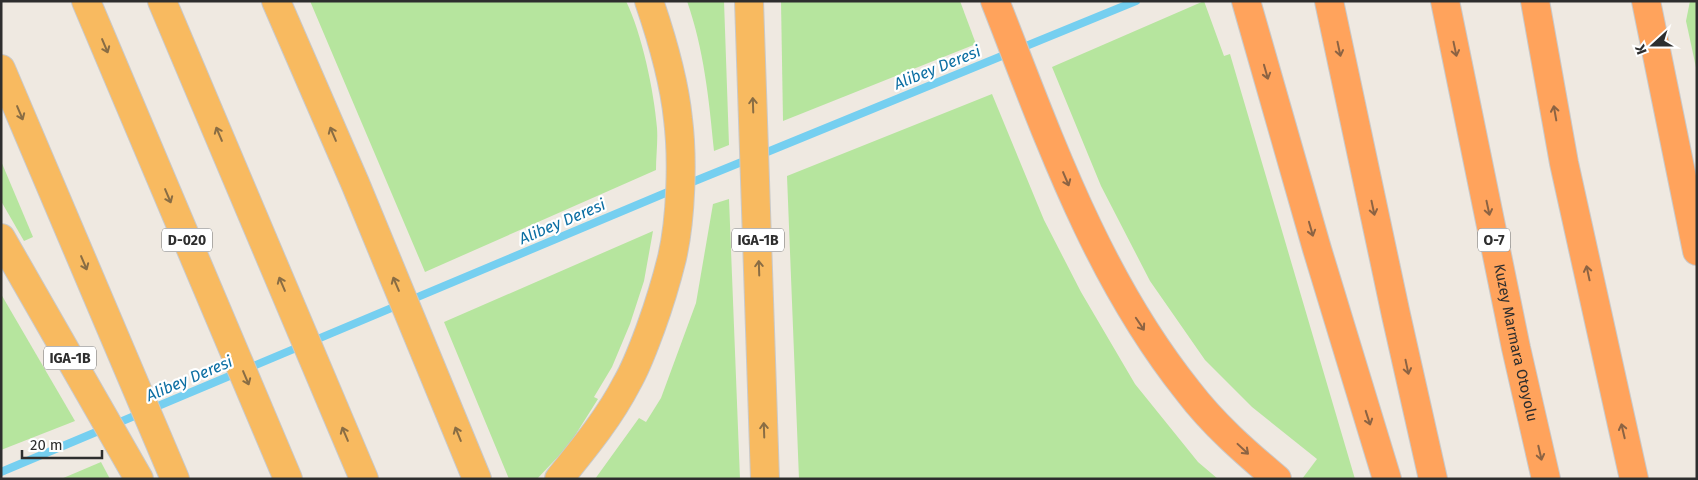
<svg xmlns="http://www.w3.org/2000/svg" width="1698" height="480" font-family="'Fira Sans',sans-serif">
<rect width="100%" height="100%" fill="#efe9e1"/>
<g fill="#b6e59e">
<path d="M310,1h316c16,33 28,90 31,127 1,13 -1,28 -1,42l-231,102z"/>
<path d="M687,1h37l5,144 -15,6c-5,-52 -10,-101 -27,-150z"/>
<polygon points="781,1 960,1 976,44 783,121"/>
<polygon points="1204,1 1224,56 1230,54 1355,479 1302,479 1317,459 1252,407 1205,360 1150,281 1101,186 1052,67"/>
<polygon points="1690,1 1697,1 1697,72 1686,21"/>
<polygon points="992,94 1044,220 1081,292 1135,384 1198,462 1218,479 799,479 787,176"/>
<polygon points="1,161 33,237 24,241 1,201"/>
<polygon points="729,199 740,479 595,479 639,418 646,422 661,398 696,303 713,204"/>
<polygon points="653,231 644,281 630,324 612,367 594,397 598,399 569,445 537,479 509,479 444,322"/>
<polygon points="1,294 75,421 1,450"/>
<polygon points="101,462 110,479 61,479"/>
</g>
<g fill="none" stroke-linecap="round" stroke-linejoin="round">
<g stroke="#75cff0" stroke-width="8">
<polyline points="760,155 1136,1"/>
<polyline points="685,185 749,159"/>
<polyline points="1,472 675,189"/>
</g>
<g stroke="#c9c9c9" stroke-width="30">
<g id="trunk">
<polyline points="86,1 288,479"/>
<polyline points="162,1 364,479"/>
<polyline points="276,1 355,183 477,479"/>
<polyline points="749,1 765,479"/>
<polyline points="1,69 175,479"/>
<polyline points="1,238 139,479"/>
<path d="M559,479c25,-31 50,-61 68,-96 10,-17 17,-37 24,-56 8,-22 15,-45 21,-69 9,-39 11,-99 6,-139 -4,-40 -16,-80 -29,-118"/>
</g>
</g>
<g stroke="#c9c9c9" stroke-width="30">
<g id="motorway">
<path d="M995,1c53,135 101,275 193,390 25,33 57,61 89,88"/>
<polyline points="1246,1 1317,249 1387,479"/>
<polyline points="1329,1 1396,315 1433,479"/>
<path id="s1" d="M1445,1l71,347 30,131"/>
<polyline points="1535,1 1564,163 1634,479"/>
<polyline points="1646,1 1697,251"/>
</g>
</g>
<use href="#trunk" stroke="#f8ba60" stroke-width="28"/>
<use href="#motorway" stroke="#ffa35c" stroke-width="28"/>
</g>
<defs><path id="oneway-shaft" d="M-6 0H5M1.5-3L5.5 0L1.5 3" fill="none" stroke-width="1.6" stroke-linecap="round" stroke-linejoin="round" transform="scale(1.25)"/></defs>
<g stroke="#896d44">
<use href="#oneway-shaft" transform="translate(105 46) rotate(67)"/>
<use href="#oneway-shaft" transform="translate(753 105) rotate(-92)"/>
<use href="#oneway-shaft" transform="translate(20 113) rotate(67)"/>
<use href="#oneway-shaft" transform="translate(219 134) rotate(-113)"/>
<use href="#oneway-shaft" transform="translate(333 134) rotate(-113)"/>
<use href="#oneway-shaft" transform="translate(168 196) rotate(67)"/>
<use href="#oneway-shaft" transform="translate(84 263) rotate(67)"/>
<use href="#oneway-shaft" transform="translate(759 268) rotate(-92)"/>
<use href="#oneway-shaft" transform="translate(282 284) rotate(-113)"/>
<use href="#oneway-shaft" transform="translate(396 284) rotate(-113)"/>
<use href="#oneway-shaft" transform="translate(246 378) rotate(67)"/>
<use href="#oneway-shaft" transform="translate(764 430) rotate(-92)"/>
<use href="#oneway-shaft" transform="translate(345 434) rotate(-113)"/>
<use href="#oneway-shaft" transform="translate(458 434) rotate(-112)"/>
</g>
<g stroke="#8c6343">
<use href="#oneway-shaft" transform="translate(1339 49) rotate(78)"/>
<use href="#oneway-shaft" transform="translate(1455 49) rotate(78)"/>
<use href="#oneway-shaft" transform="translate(1266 72) rotate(74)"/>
<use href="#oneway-shaft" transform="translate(1555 113) rotate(-100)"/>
<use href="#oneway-shaft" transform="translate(1066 179) rotate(67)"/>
<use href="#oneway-shaft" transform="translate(1373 208) rotate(78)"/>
<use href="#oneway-shaft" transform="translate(1488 208) rotate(78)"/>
<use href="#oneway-shaft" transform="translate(1311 229) rotate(74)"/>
<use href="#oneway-shaft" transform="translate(1588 273) rotate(-102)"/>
<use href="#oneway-shaft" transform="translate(1140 324) rotate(56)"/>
<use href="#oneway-shaft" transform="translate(1407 367) rotate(78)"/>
<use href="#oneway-shaft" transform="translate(1368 418) rotate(72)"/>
<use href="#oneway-shaft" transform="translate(1623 431) rotate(-103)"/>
<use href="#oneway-shaft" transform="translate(1243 449) rotate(43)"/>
<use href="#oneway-shaft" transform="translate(1540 453) rotate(77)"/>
</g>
<g text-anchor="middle" stroke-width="4.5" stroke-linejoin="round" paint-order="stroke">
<g fill="#fff" stroke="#6d6d6d" stroke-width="1">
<rect x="162" y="228.5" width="50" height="23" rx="4"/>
<rect x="732" y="228.5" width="52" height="23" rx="4"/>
<rect x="1478" y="228.5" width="32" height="23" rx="4"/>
<rect x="44" y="346.5" width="52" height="23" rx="4"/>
</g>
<g font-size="14" font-weight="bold" fill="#2e2e2e">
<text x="187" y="245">D-020</text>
<text x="758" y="245">IGA-1B</text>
<text x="1494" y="245">O-7</text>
<text x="70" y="363">IGA-1B</text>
</g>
<g font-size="15" fill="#2e2e2e" stroke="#fff">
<text dy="5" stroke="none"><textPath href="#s1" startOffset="349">Kuzey Marmara Otoyolu</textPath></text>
</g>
<g font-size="16" font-style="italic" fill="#0d6fa3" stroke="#fff">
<text transform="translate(937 67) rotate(-22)" y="6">Alibey Deresi</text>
<text transform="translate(562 221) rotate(-23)" y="6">Alibey Deresi</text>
<text transform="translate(189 378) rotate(-23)" y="6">Alibey Deresi</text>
</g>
</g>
<rect width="1698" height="480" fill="none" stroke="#2e2e2e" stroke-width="5"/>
<g transform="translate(1653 45) rotate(249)" stroke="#ffffff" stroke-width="4" paint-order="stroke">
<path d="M0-4L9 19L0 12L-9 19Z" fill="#2e2e2e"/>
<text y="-8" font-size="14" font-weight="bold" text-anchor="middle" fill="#2e2e2e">K</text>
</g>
<path d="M22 450v8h80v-8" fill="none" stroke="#2e2e2e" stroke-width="2.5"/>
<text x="30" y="450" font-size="15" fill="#2e2e2e" stroke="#ffffff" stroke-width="4" paint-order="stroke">20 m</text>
</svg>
